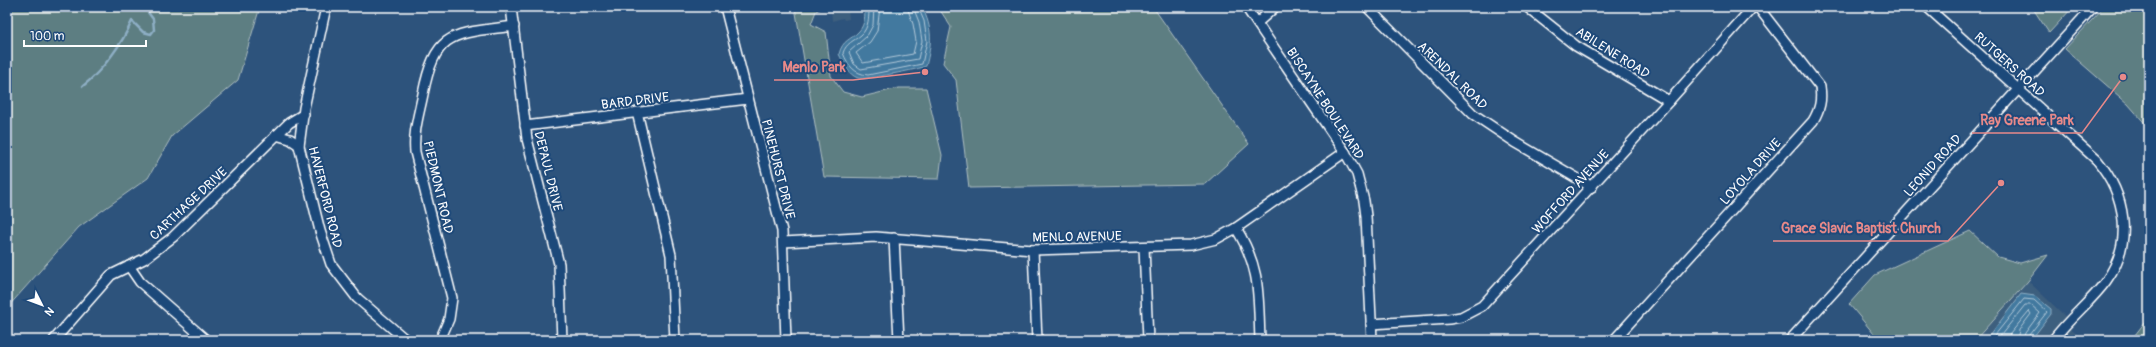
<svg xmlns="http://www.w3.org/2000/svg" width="2156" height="347" font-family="Pangolin,sans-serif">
<rect width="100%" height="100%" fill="#2d537c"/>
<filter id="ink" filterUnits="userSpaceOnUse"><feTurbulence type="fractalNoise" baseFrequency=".025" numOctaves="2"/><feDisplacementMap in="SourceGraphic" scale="8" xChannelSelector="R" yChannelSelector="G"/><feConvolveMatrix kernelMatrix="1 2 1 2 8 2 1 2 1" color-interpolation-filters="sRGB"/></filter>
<g filter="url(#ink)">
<g fill="#3e5e7e">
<polygon points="831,7 848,7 849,19 844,20 843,18 832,21"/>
<polygon points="2028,281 2066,317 2062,322 2084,340 1975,340"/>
</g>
<g fill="#5d7e82" stroke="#aebec0">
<polygon points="7,7 260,7 238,80 172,136 148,178 79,227 7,308"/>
<polygon points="795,7 824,7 816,11 811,24 826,32 831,76 843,92 862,97 899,88 926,88 942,155 939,179 824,177"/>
<polygon points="938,7 1153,7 1249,144 1205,184 969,188 956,80 943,63 951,27"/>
<polygon points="2032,7 2073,7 2049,33"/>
<polygon points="2104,7 2149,7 2149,128 2128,104 2065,49"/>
<polygon points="1970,231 1998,257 2020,263 2048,255 2028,281 1975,340 1879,340 1849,304 1875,275"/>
<polygon points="2149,317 2149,340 2131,340"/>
</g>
<g fill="#42799f" stroke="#8eafc5">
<path d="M865,7h57c11,22 10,36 4,59 -5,3 -62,14 -68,12 -10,-3 -15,-16 -19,-24 4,-15 11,-13 20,-23 6,-6 6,-16 6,-24z"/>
<polygon points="2021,294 2035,296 2051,309 2051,314 2031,340 1986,340"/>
</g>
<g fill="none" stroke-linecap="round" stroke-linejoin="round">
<g stroke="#b3c9d9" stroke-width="1">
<path d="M869,7c0,9 0,21 -8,28 -7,6 -15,8 -18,18 5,12 11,21 25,22l54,-11 5,-23 -3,-20 -6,-14"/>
<polyline points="874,7 873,25 867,36 849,52 854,64 861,69 918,59 922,41 919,22 913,7"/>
<polyline points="880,7 877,31 870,42 856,53 863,63 913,54 916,41 913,24 907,7"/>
<polyline points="1991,340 2024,299 2034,300 2047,312 2029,335 2028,340"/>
<polyline points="1997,340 2025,305 2031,305 2040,313 2025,333 2023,340"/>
<polyline points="2005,340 2029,311 2031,314 2019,330 2017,340"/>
</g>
<path stroke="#8eafc5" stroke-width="2.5" d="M83,86c20,-16 39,-42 49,-65l11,11 8,2 3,-4 -1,-11 -9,-12"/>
<g stroke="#fff" stroke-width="12">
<g id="minor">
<polyline points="326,7 304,108 299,146 320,231 331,264 357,298 406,340"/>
<polyline points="511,7 527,139 559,264 562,340"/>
<polyline points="725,7 782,231 786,340"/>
<polyline points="1246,7 1345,152 1357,174 1364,201 1366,216 1372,340"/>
<polyline points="1367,7 1473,114 1515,142 1592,187"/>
<polyline points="1527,7 1576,46 1669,101"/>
<path d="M1927,7l170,153c29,35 37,82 9,121 -15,21 -37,37 -53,59"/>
<polyline points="1257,23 1275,7"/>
<polyline points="637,112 671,255 675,340"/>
<polyline points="525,126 748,99"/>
<polyline points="276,135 290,139 299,145"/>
<path d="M1236,228c25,41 22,65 24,112"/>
<polyline points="894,238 899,340"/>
<polyline points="783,242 876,237 1033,250 1191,245 1216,239 1236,228 1345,152"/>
<polyline points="1144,247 1148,340"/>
<polyline points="1033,250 1037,340"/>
<polyline points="129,266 140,282 206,340"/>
<polyline points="1371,324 1449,319 1461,317 1482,306 1669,101 1753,7"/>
<polyline points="54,340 111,275 144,259 173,237 289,123 304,114"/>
<path d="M440,340l9,-21 3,-21 -37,-146c-2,-20 4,-38 8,-58 13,-65 31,-60 91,-68"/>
<path d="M1614,340l199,-219c7,-12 9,-21 7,-34l-62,-80"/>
<polyline points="1790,340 2093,7"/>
</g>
</g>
<use href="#minor" stroke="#1f4a7a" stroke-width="9"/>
</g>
</g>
<g text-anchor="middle" stroke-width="4" stroke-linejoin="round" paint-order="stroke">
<g font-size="13" fill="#fff" stroke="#1f4a7a">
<text transform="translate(1613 52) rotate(32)" y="5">ABILENE ROAD</text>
<text transform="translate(2010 64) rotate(42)" y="5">RUTGERS ROAD</text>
<text transform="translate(1453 75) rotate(44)" y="5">ARENDAL ROAD</text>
<text transform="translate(635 100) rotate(-7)" y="5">BARD DRIVE</text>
<text transform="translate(1326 103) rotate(57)" y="5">BISCAYNE BOULEVARD</text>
<text transform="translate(1932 165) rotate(-48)" y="5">LEONID ROAD</text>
<text transform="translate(779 169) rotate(76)" y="5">PINEHURST DRIVE</text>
<text transform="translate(549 171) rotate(76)" y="5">DEPAUL DRIVE</text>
<text transform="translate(1750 171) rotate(-48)" y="5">LOYOLA DRIVE</text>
<text transform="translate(439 187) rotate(77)" y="5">PIEDMONT ROAD</text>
<text transform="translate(1570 191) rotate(-48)" y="5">WOFFORD AVENUE</text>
<text transform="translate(326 197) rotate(76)" y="5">HAVERFORD ROAD</text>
<text transform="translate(188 203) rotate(-43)" y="5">CARTHAGE DRIVE</text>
<text transform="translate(1077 236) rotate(-1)" y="5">MENLO AVENUE</text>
</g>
</g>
<path fill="none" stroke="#e88989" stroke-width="1.5" d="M925 72L853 80H774M2123 77L2082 133H1972M2001 183L1948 241H1773"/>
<g fill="#e88989" stroke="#1f4a7a" stroke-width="1.5">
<circle cx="925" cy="72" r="4"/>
<circle cx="2123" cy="77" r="4"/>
<circle cx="2001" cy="183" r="4"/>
</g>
<g font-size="14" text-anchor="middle" font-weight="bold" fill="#e88989" stroke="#1f4a7a" stroke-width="4" stroke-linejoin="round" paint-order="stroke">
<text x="814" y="72">Menlo Park</text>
<text x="2027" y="125">Ray Greene Park</text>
<text x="1861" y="233">Grace Slavic Baptist Church</text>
</g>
<rect width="2156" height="347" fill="none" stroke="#1f4a7a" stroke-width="24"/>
<rect x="12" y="12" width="2132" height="323" fill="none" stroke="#fff" stroke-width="1.5" filter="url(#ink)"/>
<g transform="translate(42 305) rotate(132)" stroke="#1f4a7a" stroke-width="3" paint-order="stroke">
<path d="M0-3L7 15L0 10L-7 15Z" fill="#ffffff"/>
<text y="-6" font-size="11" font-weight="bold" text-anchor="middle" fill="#ffffff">N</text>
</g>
<path d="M24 40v6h122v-6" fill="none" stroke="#ffffff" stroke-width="2"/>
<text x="30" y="40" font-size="12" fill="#ffffff" stroke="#1f4a7a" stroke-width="3" paint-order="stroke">100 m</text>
</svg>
